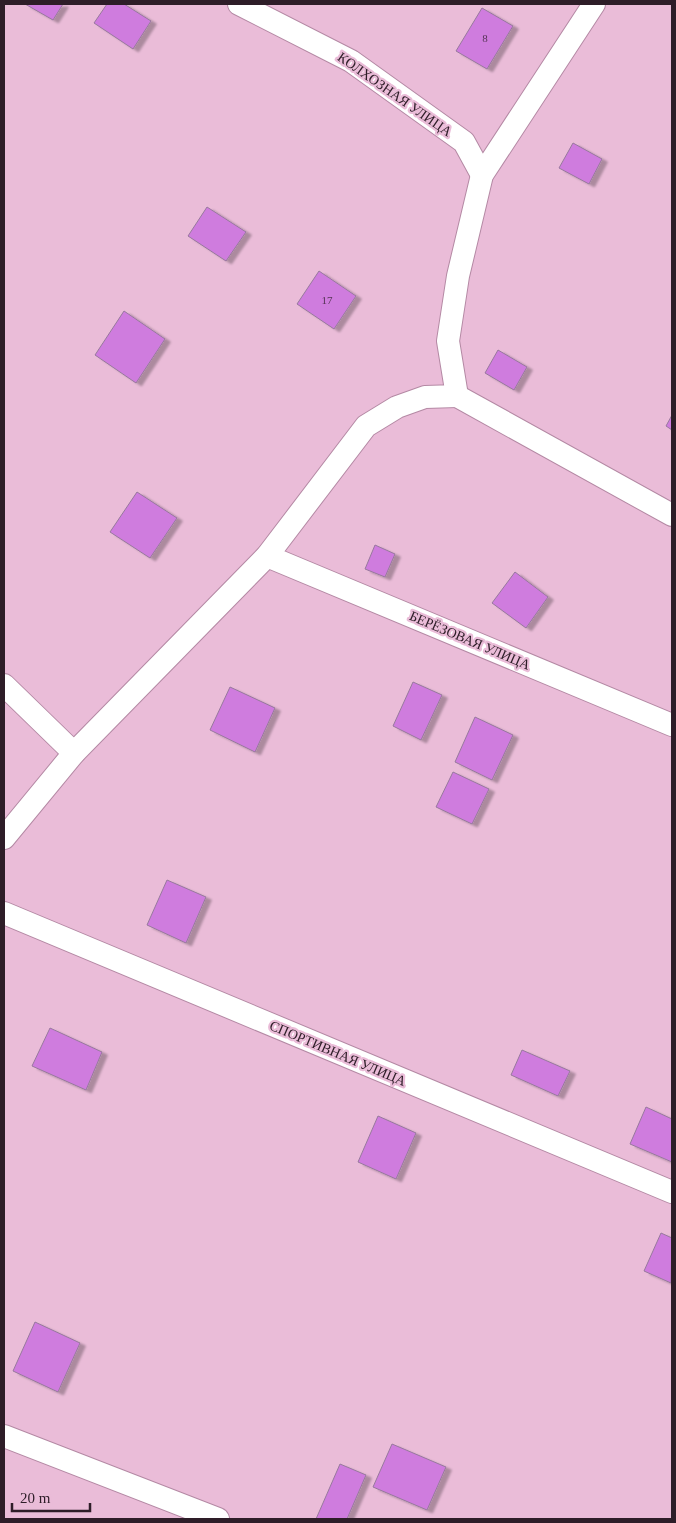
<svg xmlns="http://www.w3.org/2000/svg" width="676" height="1523" font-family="Georgia,serif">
<defs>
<filter id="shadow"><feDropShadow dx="5.5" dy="3" stdDeviation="1" flood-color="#0004"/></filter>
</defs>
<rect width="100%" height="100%" fill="#eabcd8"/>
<g fill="#cf7bde" stroke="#97799d" filter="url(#shadow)">
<polygon points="25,4 63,4 53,20"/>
<polygon points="107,4 124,4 151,21 133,49 94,23"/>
<polygon points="482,8 513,26 487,69 456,51"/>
<polygon points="573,143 602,159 589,184 559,168"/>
<polygon points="207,207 246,232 226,261 188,236"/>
<polygon points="319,271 356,296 334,329 297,304"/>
<polygon points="124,311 165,339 136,383 95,355"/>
<polygon points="498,350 527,367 514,390 485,373"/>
<polygon points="672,415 672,430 666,426"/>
<polygon points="137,492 177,518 150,558 110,532"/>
<polygon points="375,545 395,554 385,577 365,569"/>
<polygon points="515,572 548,597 526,628 492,603"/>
<polygon points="413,682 442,695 421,740 393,726"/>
<polygon points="230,687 275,708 255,752 210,730"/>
<polygon points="475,717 513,735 492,780 455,762"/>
<polygon points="453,772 489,789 472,824 436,807"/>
<polygon points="167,880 206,897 186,943 147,925"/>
<polygon points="50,1028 102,1052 86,1090 32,1066"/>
<polygon points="522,1050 570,1071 558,1096 511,1075"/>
<polygon points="646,1107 672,1119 672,1162 630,1144"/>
<polygon points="378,1116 416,1133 396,1179 358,1162"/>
<polygon points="661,1233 672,1238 671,1283 644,1271"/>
<polygon points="35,1322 80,1343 58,1392 13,1371"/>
<polygon points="392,1444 446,1467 427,1510 373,1487"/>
<polygon points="340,1464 366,1475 347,1519 316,1519"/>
</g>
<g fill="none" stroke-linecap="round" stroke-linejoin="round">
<g stroke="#b489a4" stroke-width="24">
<g id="minor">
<polyline points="239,4 351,61 464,142 482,175"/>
<polyline points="457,396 672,515"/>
<polyline points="267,556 672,725"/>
<polyline points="4,685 74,753"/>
<polyline points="4,838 74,753 267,556 366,426 397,407 425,397 457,396 448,341 458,276 482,175 594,4"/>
<polyline points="4,913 672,1192"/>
<polyline points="4,1436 218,1519"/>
</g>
</g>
<use href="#minor" stroke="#fff" stroke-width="22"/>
</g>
<g text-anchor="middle" stroke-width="4.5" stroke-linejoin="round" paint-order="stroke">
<g font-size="11" fill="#563456">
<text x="485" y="42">8</text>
<text x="327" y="304">17</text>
</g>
<g font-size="14" fill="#2e1d28" stroke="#eabcd8">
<text transform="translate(395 94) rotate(35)" y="5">КОЛХОЗНАЯ УЛИЦА</text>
<text transform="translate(470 640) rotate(23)" y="5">БЕРЁЗОВАЯ УЛИЦА</text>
<text transform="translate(338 1053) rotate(23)" y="5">СПОРТИВНАЯ УЛИЦА</text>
</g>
</g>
<rect width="676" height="1523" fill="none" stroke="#2e1d28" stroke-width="10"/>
<path d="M12 1503v8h78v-8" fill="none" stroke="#2e1d28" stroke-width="2.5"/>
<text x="20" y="1503" font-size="15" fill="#2e1d28" stroke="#eabcd8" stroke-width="4" paint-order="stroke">20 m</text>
</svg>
